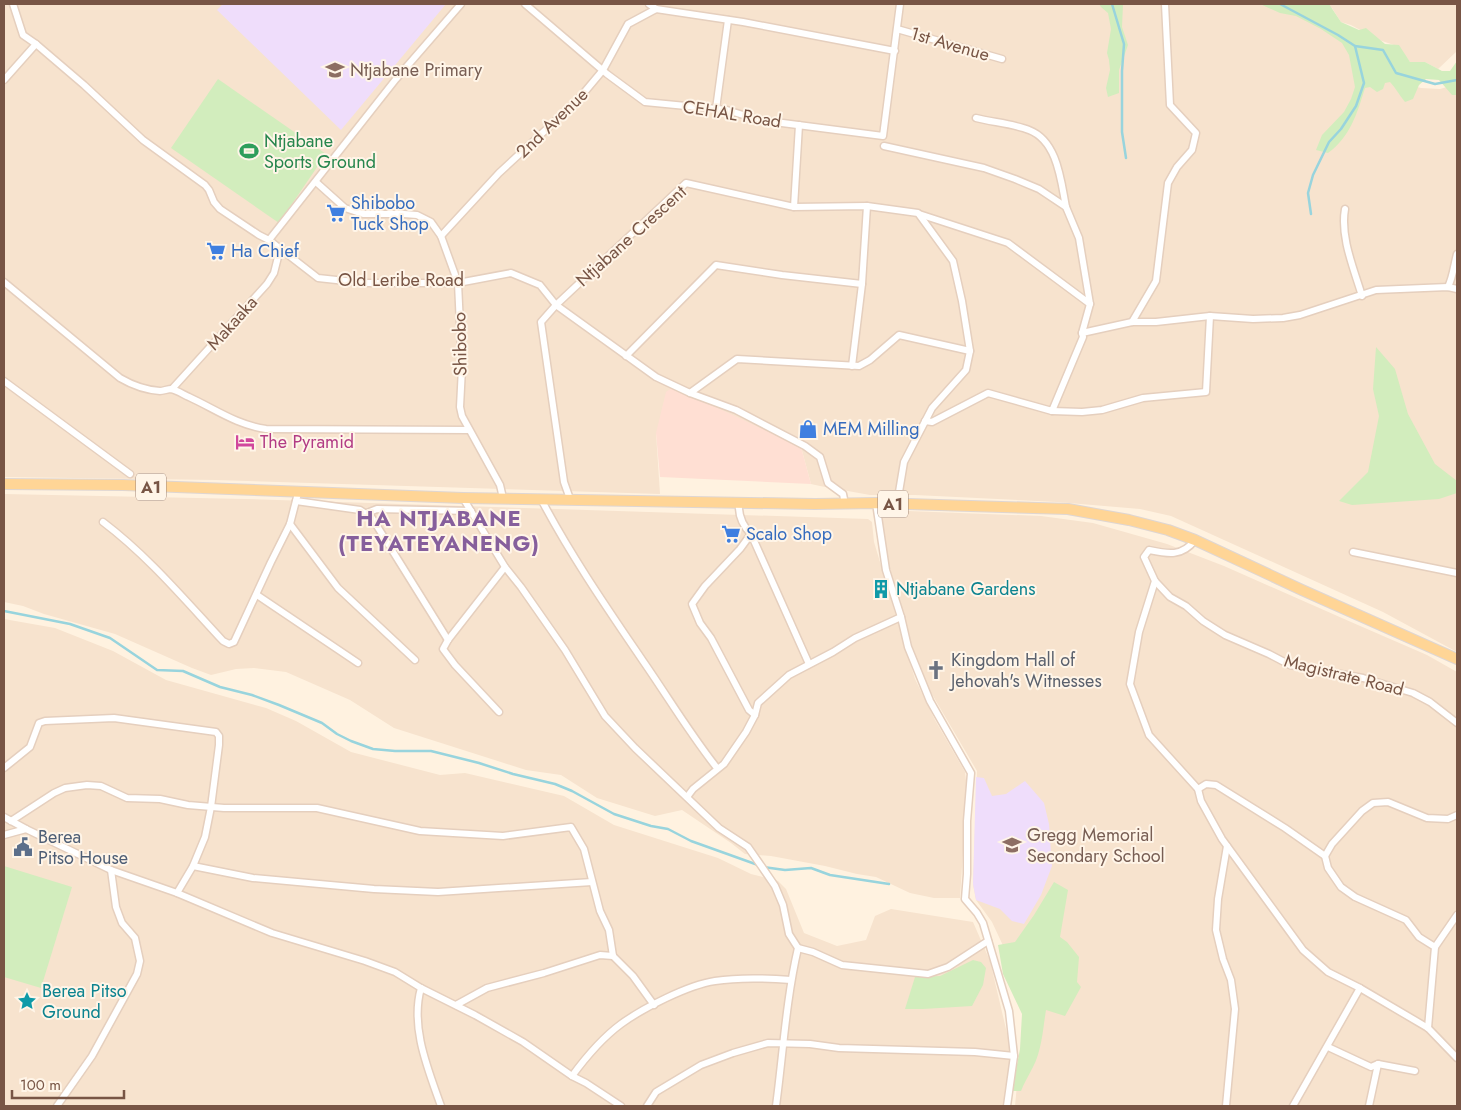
<svg xmlns="http://www.w3.org/2000/svg" width="1461" height="1110" font-family="Jost,sans-serif">
<rect width="100%" height="100%" fill="#fff2e0"/>
<g fill="#f7e3ce">
<polygon points="4,4 1290,4 1406,84 1421,88 1440,89 1457,84 1457,652 1383,612 1171,516 1140,509 1057,502 915,495 870,495 820,486 811,484 801,447 656,433 660,494 216,480 4,477"/>
<polygon points="1315,4 1457,4 1457,51 1438,69 1425,62 1410,62 1402,51 1394,45 1379,40 1351,25 1341,22 1332,8"/>
<polygon points="4,494 245,499 868,519 872,522 874,542 915,679 935,720 965,772 967,788 960,898 934,898 910,893 876,877 857,874 825,866 771,856 745,854 731,843 682,810 655,816 597,798 561,775 526,770 394,728 350,700 286,672 254,668 236,669 211,675 192,668 115,634 44,614 23,606 4,602"/>
<polygon points="882,510 1041,516 1093,523 1167,544 1224,566 1351,622 1427,655 1457,672 1457,1106 1015,1106 1017,1085 1030,1015 1013,967 992,922 976,900 973,884 977,771 926,684 918,666 884,548 881,526"/>
<polygon points="4,619 55,628 113,651 166,680 266,708 296,721 351,752 440,775 465,773 564,796 614,825 718,858 751,874 778,881 786,889 804,933 837,946 866,940 875,916 891,909 973,922 990,961 1010,1046 1010,1060 1003,1106 4,1106"/>
</g>
<polygon fill="#ffdfd3" points="673,387 801,447 811,484 660,477 656,433 666,392"/>
<g fill="#efddfb">
<polygon points="223,4 446,4 341,130 217,10"/>
<polygon points="976,777 984,778 992,796 1006,794 1025,781 1044,803 1049,824 1052,866 1041,895 1024,924 1012,921 1000,909 976,900 973,884"/>
</g>
<g fill="#d2edbd">
<polygon points="1099,4 1123,4 1122,27 1128,45 1119,70 1119,93 1108,97 1106,88 1110,70 1109,60 1107,53 1111,29 1108,13 1101,7"/>
<path d="M1260,4h69l12,18 18,8 7,-2 19,16 14,1 11,17h15l17,9h8l7,-10v34h-5l-13,-15 -13,-1 -7,6 -6,14 -8,3c-6,-7 -9,-14 -15,-20l-5,1 -2,6 -6,3 -7,-5 -5,1c-8,26 -15,49 -37,65l-12,-3 6,-15 22,-23 7,-13 4,-12 -6,-32 -7,-12 -21,-14 -25,-13 -16,-3z"/>
<polygon points="218,79 326,154 279,223 171,148"/>
<polygon points="1376,347 1395,369 1408,414 1435,464 1457,481 1457,493 1439,499 1352,505 1339,501 1368,472 1379,416 1373,389"/>
<polygon points="4,866 72,887 41,988 4,977"/>
<path d="M1054,882l14,8 -8,47 7,5 12,15 -2,25 4,5 -16,29 -19,-6c-3,18 -4,40 -13,57 -4,8 -9,16 -12,24h-9l8,-42 2,-35 -19,-40 -5,-29 17,-3 19,-27z"/>
<polygon points="973,960 981,962 986,968 983,985 972,1006 923,1009 905,1009 915,977 940,976"/>
</g>
<g fill="none" stroke-linecap="round" stroke-linejoin="round">
<g stroke="#98d4dd" stroke-width="2.5">
<polyline points="1112,4 1124,44 1122,71 1122,132 1126,158"/>
<polyline points="1280,4 1338,35 1355,46 1383,50 1396,73 1435,84 1457,80"/>
<polyline points="1311,214 1308,193 1313,175 1329,142 1341,129 1356,106 1364,83 1355,46"/>
<polyline points="4,611 70,624 110,638 157,670 183,671 220,687 252,695 279,705 322,723 337,734 351,741 373,749 395,751 431,751 479,763 513,774 555,784 572,791 614,814 651,826 668,829 691,841 758,865"/>
<polyline points="763,867 785,870 811,868 830,875 889,884"/>
</g>
<g stroke="#e5cfbe" stroke-width="9">
<g id="street">
<polyline points="13,4 23,35 36,44 84,85 143,140 205,185 209,190 214,202 220,209 259,235 269,240 318,278 364,283 458,283 511,273 540,285 556,305 656,377 690,393 736,410 805,446 820,457 828,483 843,494 845,504"/>
<polyline points="525,4 607,74 645,102 727,110 759,120 883,136 900,4"/>
<polyline points="649,4 656,9"/>
<polyline points="897,29 1002,59"/>
<polyline points="4,80 36,44"/>
<polyline points="716,109 728,20"/>
<path d="M976,118c15,4 39,6 53,12 29,11 32,52 37,77"/>
<polyline points="884,146 984,168 1015,179 1039,189 1066,207 1079,238 1090,304 1082,333 1083,337 1052,411 988,393 932,422 925,421"/>
<polyline points="316,182 345,208 363,214 404,214 417,215 431,222 441,236 458,283 462,368 460,407 462,416 500,485 503,498"/>
<polyline points="794,207 799,125"/>
<path d="M1345,209c-5,28 9,60 17,87"/>
<polyline points="919,214 1008,243 1090,304"/>
<polyline points="441,236 499,173 577,101 603,70 628,24 656,9 743,22 895,51"/>
<polyline points="269,240 396,79 461,4"/>
<path d="M4,282l116,96c12,7 25,12 40,13 3,0 8,-2 11,-2 6,1 13,6 18,8 26,12 48,28 77,32l203,1"/>
<path d="M1448,287c5,-10 6,-22 9,-33"/>
<polyline points="1132,322 1156,281 1168,183 1177,167 1192,150 1196,133 1170,105 1165,4"/>
<polyline points="1082,333 1132,322 1156,322 1210,316 1253,319 1283,318 1300,315 1376,290 1448,287 1457,289"/>
<polyline points="626,356 716,265 782,275 862,284"/>
<polyline points="852,366 862,284 867,206"/>
<polyline points="4,381 130,474"/>
<polyline points="172,389 267,284 274,273 280,249"/>
<polyline points="690,393 737,359 859,366 870,360 899,335 970,351"/>
<polyline points="1052,411 1082,412 1102,410 1143,398 1206,392 1210,316"/>
<path d="M463,498l42,69 16,20 44,63 40,66 30,32 84,80 29,19 14,20 13,19 8,19 6,29 9,14c-12,52 -15,106 -22,158"/>
<path d="M541,499c30,57 66,109 102,162 25,36 47,73 74,107"/>
<polyline points="570,499 564,482 541,322 556,305 686,183 794,207 867,206 918,213 953,261 962,301 970,351 966,370 932,408 904,462 897,504"/>
<polyline points="296,501 360,510 372,518 448,640"/>
<path d="M739,503c-1,13 3,22 12,31l58,130"/>
<polyline points="876,503 886,570 901,617 908,647 930,701 971,773 967,821 967,874 965,899 977,913 983,923 1009,1011 1014,1056 1007,1106"/>
<polyline points="367,513 377,509 471,511"/>
<path d="M103,522c45,34 81,77 120,119l6,3 5,-2 37,-80 19,-38 8,-31"/>
<polyline points="290,524 338,588 415,660"/>
<polyline points="751,534 740,549 705,586 692,604 700,623 711,638 749,710 755,715"/>
<path d="M1195,540c-13,17 -27,14 -46,10l-5,7 11,24 -16,51 -9,52 19,51 49,54 3,12 21,38 81,111 25,22 32,16 68,40 29,30"/>
<polyline points="1353,552 1457,573"/>
<polyline points="1155,581 1170,597 1186,606 1203,621 1225,635 1269,654 1290,665 1363,678 1413,693 1430,702 1457,723"/>
<polyline points="257,595 358,663"/>
<polyline points="499,712 455,665 443,649 448,640 505,567"/>
<polyline points="4,768 30,747 39,723 45,721 114,718 216,732 219,736 219,745 211,807 205,837 193,866 177,893"/>
<polyline points="1198,789 1206,784 1216,785 1285,828 1325,856 1328,868 1341,887 1355,897 1406,920 1419,937 1435,947 1428,1028"/>
<polyline points="687,797 693,789 724,764 746,732 755,715 758,703 789,675 833,652 855,638 901,617"/>
<polyline points="4,817 26,829 111,870 177,893 272,933 365,961 395,972 421,988 475,1015 523,1042 572,1076 586,1083 621,1106"/>
<polyline points="11,821 54,793 65,788 87,785 101,786 127,798 160,799 188,805 224,808 317,808 420,831 503,836 571,827 584,849 600,911 609,930 613,956 633,976 654,1005"/>
<polyline points="4,835 26,829"/>
<polyline points="1325,856 1332,844 1362,811 1373,803 1388,802 1427,818 1448,819 1457,815"/>
<polyline points="193,866 253,878 374,889 438,892 592,882"/>
<polyline points="1435,947 1457,915"/>
<polyline points="798,948 813,952 842,965 928,974 948,967 988,941"/>
<path d="M421,988c-11,39 7,81 20,118"/>
<polyline points="456,1005 487,988 544,973 600,955 613,956"/>
<polyline points="1328,1047 1371,1067 1378,1064 1415,1071"/>
<path d="M572,1076c14,-19 30,-38 49,-52 22,-16 67,-39 94,-43 25,-4 50,-3 76,-1"/>
<polyline points="57,1106 92,1056 137,974 140,961 135,938 122,923 116,907 111,870"/>
<polyline points="647,1106 656,1092 701,1065 733,1053 768,1043 810,1044 839,1048 975,1052 1014,1056"/>
<polyline points="1226,1106 1235,1009 1231,980 1223,959 1216,930 1218,899 1227,846"/>
<polyline points="1293,1106 1360,988"/>
<polyline points="1369,1106 1378,1064"/>
</g>
</g>
<g stroke="#dfd6d2" stroke-width="12">
<polyline id="primary" points="4,484 123,485 463,498 815,504 876,503 1068,509 1129,520 1168,530 1195,540 1302,590 1457,659"/>
</g>
<use href="#street" stroke="#fff" stroke-width="6"/>
<use href="#primary" stroke="#ffd596" stroke-width="10"/>
</g>
<defs>
<g id="school-bare" transform="scale(1.5)"><path d="M0-5L7-2L0 1L-7-2ZM-4 1L0 2.5L4 1V4Q0 6-4 4Z" fill="#8d6e63" stroke="#fff5e8" stroke-width="2.5" paint-order="stroke"/></g>
<g id="stadium-bare" transform="scale(1.5)"><path d="M0-5a6.5 5 0 1 0 0 10a6.5 5 0 1 0 0-10ZM-3.5-1.8h7v3.6h-7Z" fill="#2e9e5b" stroke="#fff5e8" stroke-width="2.5" paint-order="stroke"/></g>
<g id="supermarket-bare" transform="scale(1.5)"><path d="M-6-5.5h2.5l.6 2H6L4.5 2H-2.5L-4.4-4H-6ZM-1.5 3.2a1.3 1.3 0 1 0 .1 0ZM3 3.2a1.3 1.3 0 1 0 .1 0Z" fill="#3f7fe0" stroke="#fff5e8" stroke-width="2.5" paint-order="stroke"/></g>
<g id="shop-bare" transform="scale(1.5)"><path d="M-5-2.5h2.3a2.7 3.5 0 0 1 5.4 0H5L5.5 6h-11ZM-1.5-2.5h3a1.5 2.3 0 0 0-3 0Z" fill="#3f7fe0" stroke="#fff5e8" stroke-width="2.5" paint-order="stroke"/></g>
<g id="hotel-bare" transform="scale(1.5)"><path d="M-6-4.5h1.5V1H6V5H4.5V3h-9V5H-6ZM-4 0a1.8 1.8 0 1 1 3.6 0ZM.5 0V-2.5h3Q6-2.5 6 0Z" fill="#d1479c" stroke="#fff5e8" stroke-width="2.5" paint-order="stroke"/></g>
<g id="building-bare" transform="scale(1.5)"><path d="M-4-6H4V6H1V3H-1V6H-4ZM-2.5-4.3h1.7v1.8h-1.7ZM.8-4.3h1.7v1.8H.8ZM-2.5-1h1.7V.8h-1.7ZM.8-1h1.7V.8H.8Z" fill="#0f9aa8" stroke="#fff5e8" stroke-width="2.5" paint-order="stroke"/></g>
<g id="church-bare" transform="scale(1.5)"><path d="M-1.2-6h2.4v3.5h3.3v2.4h-3.3V6h-2.4V-.1h-3.3v-2.4h3.3Z" fill="#6b7280" stroke="#fff5e8" stroke-width="2.5" paint-order="stroke"/></g>
<g id="civic-bare" transform="scale(1.5)"><path d="M-.6-6.5H3V-4.5H.6V-3L4-1V1h2V6H-6V1h2V-1L-.6-3ZM-1.2 2.5V6h2.4V2.5Z" fill="#5c6f8a" stroke="#fff5e8" stroke-width="2.5" paint-order="stroke"/></g>
<g id="sight-bare" transform="scale(1.5)"><path d="M0-6L1.8-2.2L6-1.7L2.9 1.2L3.7 5.4L0 3.3L-3.7 5.4L-2.9 1.2L-6-1.7L-1.8-2.2Z" fill="#0f9aa8" stroke="#fff5e8" stroke-width="2.5" paint-order="stroke"/></g>
</defs>
<g fill-rule="evenodd">
<use href="#school-bare" x="335" y="70"/>
<use href="#stadium-bare" x="249" y="151"/>
<use href="#supermarket-bare" x="336" y="213"/>
<use href="#supermarket-bare" x="216" y="251"/>
<use href="#shop-bare" x="808" y="429"/>
<use href="#hotel-bare" x="245" y="442"/>
<use href="#supermarket-bare" x="731" y="534"/>
<use href="#building-bare" x="881" y="589"/>
<use href="#church-bare" x="936" y="670"/>
<use href="#school-bare" x="1012" y="845"/>
<use href="#civic-bare" x="23" y="847"/>
<use href="#sight-bare" x="27" y="1001"/>
</g>
<g text-anchor="middle" stroke-width="4" stroke-linejoin="round" paint-order="stroke">
<g fill="#fff5e8" stroke="#a08576" stroke-width="1">
<rect x="136" y="473.5" width="30" height="27" rx="4"/>
<rect x="878" y="490.5" width="30" height="27" rx="4"/>
</g>
<g font-size="16" font-weight="bold" fill="#785545">
<text x="151" y="493">A1</text>
<text x="893" y="510">A1</text>
</g>
<g font-size="18" fill="#785545" stroke="#fff5e8">
<text transform="translate(950 44) rotate(16)" y="6">1st Avenue</text>
<text transform="translate(732 114) rotate(9)" y="6">CEHAL Road</text>
<text transform="translate(552 123) rotate(-44)" y="6">2nd Avenue</text>
<text transform="translate(631 236) rotate(-42)" y="6">Ntjabane Crescent</text>
<text x="401" y="286">Old Leribe Road</text>
<text transform="translate(232 323) rotate(-48)" y="6">Makaaka</text>
<text transform="translate(460 344) rotate(-91)" y="6">Shibobo</text>
<text transform="translate(1344 675) rotate(14)" y="6">Magistrate Road</text>
</g>
<g font-size="18" fill="#785e54" stroke="#fff5e8" text-anchor="start">
<text x="350" y="76">Ntjabane Primary</text>
<text x="1027" y="841">Gregg Memorial<tspan x="1027" dy="21">Secondary School</tspan></text>
</g>
<g font-size="18" fill="#27864d" stroke="#fff5e8" text-anchor="start">
<text x="264" y="147">Ntjabane<tspan x="264" dy="21">Sports Ground</tspan></text>
</g>
<g font-size="18" fill="#366cbe" stroke="#fff5e8" text-anchor="start">
<text x="351" y="209">Shibobo<tspan x="351" dy="21">Tuck Shop</tspan></text>
<text x="231" y="257">Ha Chief</text>
<text x="823" y="435">MEM Milling</text>
<text x="746" y="540">Scalo Shop</text>
</g>
<g font-size="18" fill="#b23c85" stroke="#fff5e8" text-anchor="start">
<text x="260" y="448">The Pyramid</text>
</g>
<g font-size="18" fill="#0d838f" stroke="#fff5e8" text-anchor="start">
<text x="896" y="595">Ntjabane Gardens</text>
<text x="42" y="997">Berea Pitso<tspan x="42" dy="21">Ground</tspan></text>
</g>
<g font-size="18" fill="#5b616d" stroke="#fff5e8" text-anchor="start">
<text x="951" y="666">Kingdom Hall of<tspan x="951" dy="21">Jehovah's Witnesses</tspan></text>
</g>
<g font-size="18" fill="#4e5e75" stroke="#fff5e8" text-anchor="start">
<text x="38" y="843">Berea<tspan x="38" dy="21">Pitso House</tspan></text>
</g>
<g font-size="22" font-weight="bold" letter-spacing="1" fill="#865f9c" stroke="#fff5e8">
<text x="439" y="526">HA NTJABANE<tspan x="439" dy="25">(TEYATEYANENG)</tspan></text>
</g>
</g>
<rect width="1461" height="1110" fill="none" stroke="#785545" stroke-width="10"/>
<path d="M12 1090v8h112v-8" fill="none" stroke="#785545" stroke-width="2.5"/>
<text x="20" y="1090" font-size="15" fill="#785545" stroke="#fff5e8" stroke-width="4" paint-order="stroke">100 m</text>
</svg>
